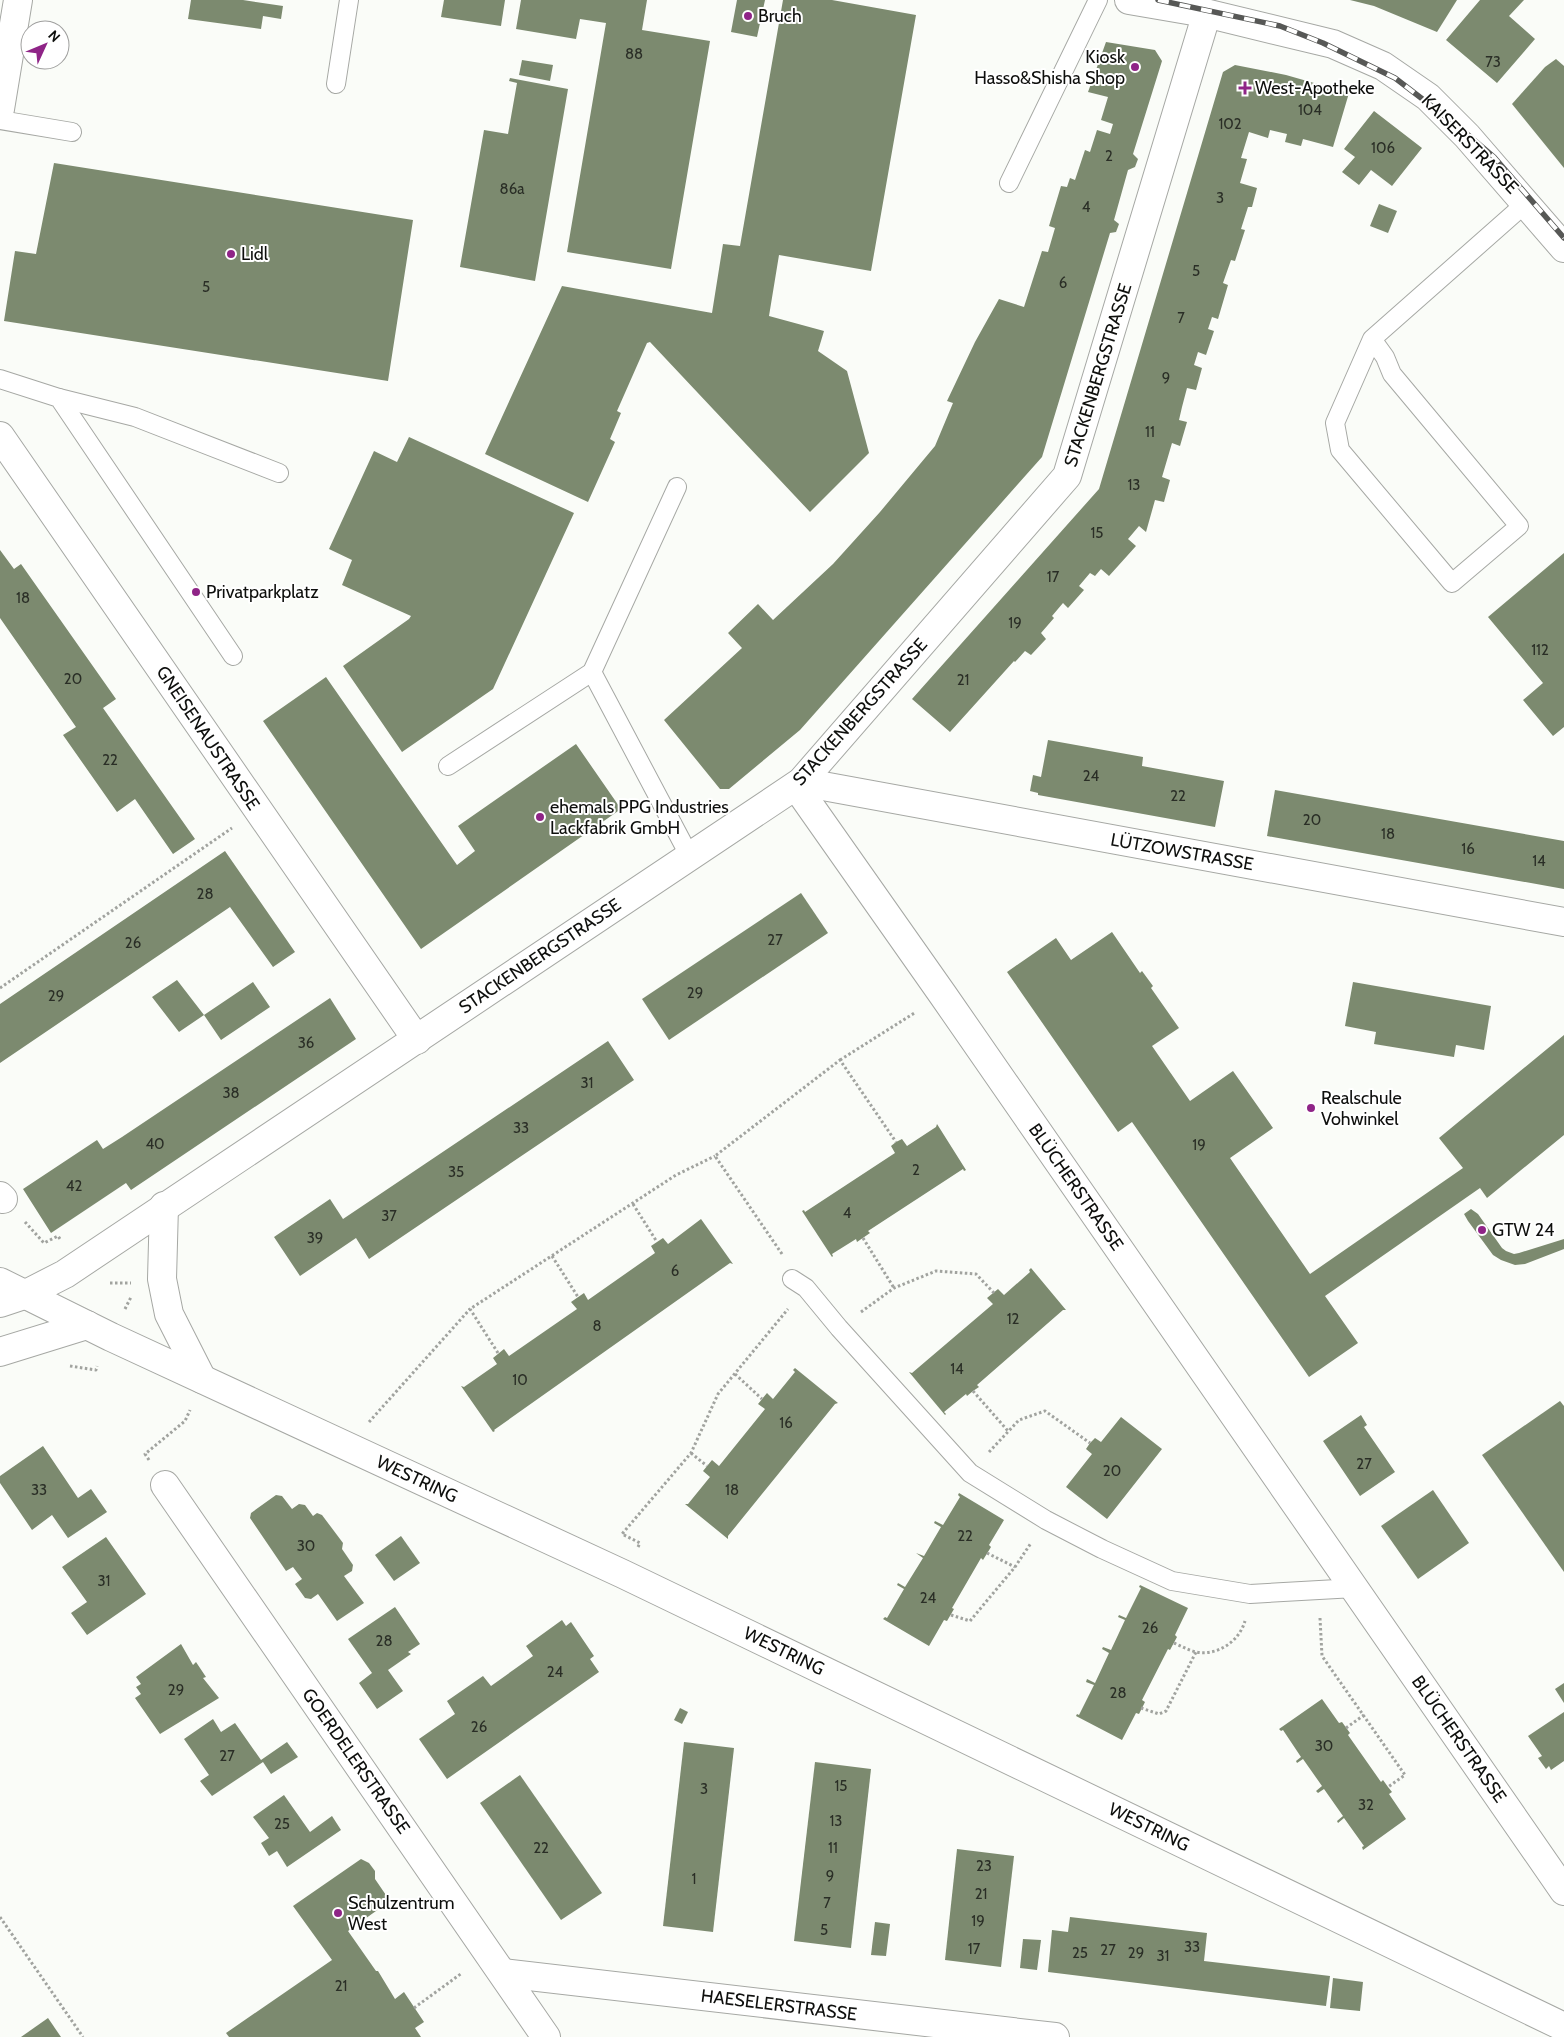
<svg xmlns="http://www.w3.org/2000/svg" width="1564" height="2037" font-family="Cabin,sans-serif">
<rect width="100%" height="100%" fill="#fafcf8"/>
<g fill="#7c8a6f">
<polygon points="191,0 243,0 283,6 281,19 263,16 261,29 188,19"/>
<polygon points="444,0 505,0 501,26 441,17"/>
<polygon points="521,0 647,0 642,30 710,41 671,269 567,252 606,23 580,19 576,39 516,29"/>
<polygon points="737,0 765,0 757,37 731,32"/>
<polygon points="783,0 832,0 916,15 871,271 779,255 769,316 824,331 818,351 847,371 869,453 810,512 650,342 647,343 617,411 621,413 610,439 615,442 588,502 485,454 562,286 712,313 723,244 740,246"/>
<polygon points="1350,0 1457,0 1437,32 1374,6"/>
<polygon points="1480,0 1524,0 1509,16 1535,39 1497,83 1446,40"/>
<polygon points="1106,42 1155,50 1162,61 1133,154 1138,159 1135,167 1128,170 1114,220 1119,224 1116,232 1110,233 1042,457 800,730 729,789 720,789 664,720 742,648 728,633 758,604 773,620 833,564 880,512 935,446 953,403 947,401 975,342 999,299 1024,307 1042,251 1048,252 1055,228 1049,226 1061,186 1067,187 1070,178 1075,180 1085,150 1090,152 1097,130 1110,134 1113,124 1101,120 1108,97 1088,92"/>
<polygon points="1556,59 1564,66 1564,168 1512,104 1545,67"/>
<polygon points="522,60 553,65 550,81 519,75"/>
<polygon points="1235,65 1286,75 1349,93 1333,147 1303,139 1301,146 1285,142 1287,134 1270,130 1268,138 1249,132 1241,158 1247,159 1240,183 1257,188 1252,207 1248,207 1241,229 1245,230 1235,261 1231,260 1223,283 1228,285 1218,319 1212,317 1208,329 1214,331 1206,355 1198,352 1194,365 1202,368 1196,390 1187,388 1182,407 1179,420 1187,422 1180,446 1172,443 1162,477 1170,480 1164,502 1155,500 1146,532 1139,526 1128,539 1136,546 1109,576 1101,569 1095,576 1090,573 1079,586 1084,590 1068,608 1063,603 1052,616 1054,618 1041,633 1046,639 1031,655 1025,651 1015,662 1014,661 950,732 912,699 1099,489 1223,72"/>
<polygon points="510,78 568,89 535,281 460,267 484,130 508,134 517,83 509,81"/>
<polygon points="1374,111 1422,148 1392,186 1371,170 1359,185 1342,172 1355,157 1344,149"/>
<polygon points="54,163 413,220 388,381 4,321 15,251 36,254"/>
<polygon points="1379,204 1397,211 1388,233 1370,226"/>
<polygon points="409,437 574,513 493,689 402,752 343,666 409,619 411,616 342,585 352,560 329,549 374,451 397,462"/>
<polygon points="0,550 14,569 21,564 116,699 103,708 195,839 173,854 135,799 117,812 63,735 76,727 0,618"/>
<polygon points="1564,553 1564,727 1553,736 1523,700 1543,683 1488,617"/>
<polygon points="326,677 457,865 475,851 458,826 576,744 621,809 421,949 263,721"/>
<polygon points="1048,740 1143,757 1142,766 1224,781 1215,827 1038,795 1038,793 1030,791 1033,775 1041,777"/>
<polygon points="1275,790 1564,841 1564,889 1267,836"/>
<polygon points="225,851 295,952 273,967 230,907 0,1063 0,1004"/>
<polygon points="801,893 828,933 669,1040 642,999"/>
<polygon points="1112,932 1140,973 1142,971 1153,986 1151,988 1179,1028 1152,1046 1190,1101 1233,1071 1273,1128 1230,1158 1310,1274 1463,1168 1439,1138 1564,1035 1564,1135 1487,1198 1480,1188 1325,1296 1358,1343 1309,1377 1132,1122 1118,1132 1007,972 1056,938 1071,960"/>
<polygon points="177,980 204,1015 253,982 270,1007 221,1040 204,1015 179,1032 152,997"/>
<polygon points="1353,982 1491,1006 1484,1050 1456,1045 1454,1057 1374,1044 1376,1032 1345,1026"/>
<polygon points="330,998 356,1039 131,1190 126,1183 51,1233 23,1189 97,1140 103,1149 122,1137"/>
<polygon points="608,1041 634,1080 369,1259 356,1238 300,1276 274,1237 330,1199 343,1219"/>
<polygon points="937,1124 966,1170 964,1171 963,1169 868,1231 870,1233 857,1242 856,1239 832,1254 833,1256 832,1257 802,1211 804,1210 805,1212 895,1153 891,1146 896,1142 902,1139 907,1146 936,1127"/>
<polygon points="1471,1209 1478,1214 1502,1248 1506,1251 1514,1254 1519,1253 1564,1239 1564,1249 1525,1264 1515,1265 1501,1260 1493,1255 1468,1221 1464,1214"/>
<polygon points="701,1219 733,1264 730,1263 494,1430 495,1431 493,1432 461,1386 464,1387 497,1364 493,1358 504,1349 509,1356 577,1309 571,1302 584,1293 588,1300 655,1253 651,1246 663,1238 668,1244"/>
<polygon points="1031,1268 1066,1310 1063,1310 977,1385 979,1387 973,1391 967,1396 966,1394 944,1412 946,1414 945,1415 909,1372 912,1373 993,1304 987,1298 998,1289 1004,1295 1030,1272 1029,1270"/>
<polygon points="795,1368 838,1403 835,1404 728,1536 728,1539 685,1504 688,1504 710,1477 703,1471 712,1460 719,1466 765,1409 758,1404 767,1393 773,1399 795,1372 793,1370"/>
<polygon points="1560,1401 1564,1406 1564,1572 1482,1455"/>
<polygon points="1361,1415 1367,1425 1364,1427 1395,1472 1360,1496 1323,1441"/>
<polygon points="1121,1417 1162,1449 1107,1519 1066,1487 1092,1454 1086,1449 1090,1443 1095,1438 1101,1442"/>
<polygon points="43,1446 78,1498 91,1489 107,1512 68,1538 52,1515 32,1530 0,1483 0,1476"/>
<polygon points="1433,1490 1469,1543 1418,1579 1381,1526"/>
<polygon points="959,1493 1004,1520 989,1545 991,1547 983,1560 981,1558 952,1608 954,1609 947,1621 944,1620 929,1646 883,1619 885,1617 887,1618 904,1589 897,1585 898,1583 905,1587 923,1558 916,1553 924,1556 941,1527 934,1523 935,1521 943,1525 960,1497 958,1495"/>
<polygon points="276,1495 282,1496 292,1509 299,1504 305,1505 313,1516 317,1513 322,1515 343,1543 342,1549 353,1565 352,1571 344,1576 364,1603 337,1621 318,1594 311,1599 305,1598 295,1584 302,1579 293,1567 286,1571 250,1518 251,1513"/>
<polygon points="401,1536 420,1563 394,1581 375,1555"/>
<polygon points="106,1537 146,1594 87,1635 71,1613 87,1602 62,1567"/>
<polygon points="1140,1585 1188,1608 1175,1635 1177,1637 1170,1650 1168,1649 1142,1700 1145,1702 1139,1714 1136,1713 1122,1740 1076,1716 1077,1714 1079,1715 1094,1685 1086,1682 1087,1679 1095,1683 1109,1653 1102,1649 1103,1647 1111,1650 1125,1620 1118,1617 1119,1615 1126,1618 1141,1588 1139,1587"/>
<polygon points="395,1607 420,1644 408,1652 411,1654 388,1670 403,1691 377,1709 359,1683 372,1673 348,1639"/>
<polygon points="562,1620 566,1626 571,1622 594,1656 590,1659 599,1672 447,1779 419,1739 455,1714 447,1701 483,1676 491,1686 533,1656 526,1646"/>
<polygon points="181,1644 193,1665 196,1662 206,1677 203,1678 219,1698 160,1734 135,1698 141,1694 136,1687 141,1684 136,1677"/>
<polygon points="1564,1683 1564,1703 1555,1689"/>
<polygon points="1322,1699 1339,1723 1342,1722 1350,1733 1348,1735 1381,1782 1383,1780 1388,1787 1392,1792 1389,1794 1406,1819 1363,1850 1362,1847 1364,1846 1344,1818 1338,1823 1337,1821 1343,1816 1324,1789 1318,1793 1316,1791 1322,1786 1303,1759 1297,1763 1296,1761 1301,1757 1283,1730 1281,1731 1279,1729"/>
<polygon points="680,1708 688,1712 682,1724 674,1720"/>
<polygon points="1564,1712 1564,1761 1551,1770 1549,1766 1546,1769 1538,1758 1542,1756 1528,1736"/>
<polygon points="213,1719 221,1732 235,1723 261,1760 287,1742 298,1757 271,1774 263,1762 212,1796 200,1781 209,1775 184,1739"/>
<polygon points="684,1742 734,1748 713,1932 663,1926"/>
<polygon points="815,1762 871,1769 851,1948 794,1941"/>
<polygon points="520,1775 602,1893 561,1920 480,1803"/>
<polygon points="284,1795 310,1832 332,1816 341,1830 287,1867 277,1851 269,1856 261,1843 269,1838 253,1817"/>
<polygon points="957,1849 1014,1856 1001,1967 945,1960"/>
<polygon points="361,1859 369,1863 375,1871 375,1879 390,1901 348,1931 376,1971 378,1971 395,1999 404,1992 424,2022 415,2028 421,2037 229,2037 226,2033 332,1960 293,1906"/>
<polygon points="1070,1917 1207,1933 1204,1961 1330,1976 1326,2006 1048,1972 1052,1930 1068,1932"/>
<polygon points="875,1922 890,1924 886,1956 871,1955"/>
<polygon points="1023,1939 1041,1940 1037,1970 1020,1968"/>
<polygon points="1333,1978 1363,1982 1360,2011 1330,2008"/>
<polygon points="48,2018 61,2037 21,2037"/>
</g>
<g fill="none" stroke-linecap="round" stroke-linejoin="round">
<g stroke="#a6a8a4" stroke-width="20">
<g id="service">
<polyline points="336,84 349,0"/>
<polyline points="0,120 72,132"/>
<polyline points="1009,183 1098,0"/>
<polyline points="1372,339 1385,357 1392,374 1519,526 1452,583 1340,450 1335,423 1372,339 1526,203"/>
<polyline points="0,379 59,398 233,656"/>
<polyline points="59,398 135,417 279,473"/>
<polyline points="592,672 689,855"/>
<polyline points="448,766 592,672 677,487"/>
<polyline points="792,1279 806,1288 839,1328 970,1473 1046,1520 1102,1549 1172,1581 1250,1594 1355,1588"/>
</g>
</g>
<g stroke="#a6a8a4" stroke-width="30">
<g id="minor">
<polyline points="0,109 18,0"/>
<polyline points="0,436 417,1040"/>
<polyline points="801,782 1564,922"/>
<polyline points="796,786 943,995 1564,1891"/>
<polyline points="0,1196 3,1199"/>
<polyline points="164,1206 162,1279 169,1314 202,1379"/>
<polyline points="0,1303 24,1295 65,1274 801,782 1067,476 1203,26 1205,13"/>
<polyline points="0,1352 87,1325"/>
<polyline points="165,1485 546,2037"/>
<polyline points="503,1973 1055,2037"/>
</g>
</g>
<g stroke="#a6a8a4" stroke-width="30">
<polyline id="secondary" points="1129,0 1205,13 1333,44 1383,66 1428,97 1467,136 1564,248"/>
</g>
<g stroke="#a6a8a4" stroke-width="30">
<polyline id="primary" points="0,1282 111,1337 623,1574 1564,2027"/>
</g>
<g stroke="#a1a39f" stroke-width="3" stroke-dasharray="2.5 2.5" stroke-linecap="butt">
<polyline points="0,988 232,828"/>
<polyline points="840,1060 916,1012"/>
<polyline points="633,1204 657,1242"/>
<polyline points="25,1222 44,1243 58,1236 60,1239"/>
<polyline points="863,1238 894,1288"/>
<polyline points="782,1254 715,1156 840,1060 896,1142"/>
<polyline points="552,1256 578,1297"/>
<polyline points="110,1283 131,1283"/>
<polyline points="125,1309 131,1297"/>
<polyline points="861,1312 894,1288 936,1271 976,1274 994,1293"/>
<polyline points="498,1353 470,1309 676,1175 715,1156"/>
<polyline points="70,1366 96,1370 97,1366"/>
<polyline points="735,1374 762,1399"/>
<polyline points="973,1391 1008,1431"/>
<polyline points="369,1422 470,1309"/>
<polyline points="989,1452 1019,1420 1045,1411 1090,1443"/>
<polyline points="691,1453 707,1466"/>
<polyline points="149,1460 145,1454 185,1421 190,1410"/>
<polyline points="638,1547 640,1543 622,1534 691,1453 718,1394 788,1309"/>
<polyline points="987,1553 1015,1567"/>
<polyline points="951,1615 970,1621 1015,1567 1031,1543"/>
<polyline points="1320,1618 1322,1656 1405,1775 1388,1787"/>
<path d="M1174,1643c7,3 14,7 22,9 21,4 43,-10 49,-31"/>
<polyline points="1141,1708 1159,1714 1166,1711 1196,1652"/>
<polyline points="1346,1728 1364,1715"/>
<polyline points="0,1917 83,2037"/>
<polyline points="414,2008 462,1973"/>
</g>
<use href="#service" stroke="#fff" stroke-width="18"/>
<use href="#minor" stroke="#fff" stroke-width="28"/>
<use href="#secondary" stroke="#fff" stroke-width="28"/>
<use href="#primary" stroke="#fff" stroke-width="28"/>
<g stroke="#575856" stroke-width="5.5">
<polyline id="rail" points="1158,0 1280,26 1323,43 1395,78 1459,127 1494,157 1564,238"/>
</g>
<use href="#rail" stroke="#fff" stroke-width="4" stroke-dasharray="11" stroke-linecap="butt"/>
</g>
<g fill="#8f2487" stroke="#fff" stroke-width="2">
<circle cx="748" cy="16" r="5"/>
<circle cx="1135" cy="67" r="5"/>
<path d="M1242.5 80.5h5v5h5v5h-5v5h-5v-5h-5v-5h5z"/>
<circle cx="231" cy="254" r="5"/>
<circle cx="196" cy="592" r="5"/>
<circle cx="540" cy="817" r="5"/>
<circle cx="1311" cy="1108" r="5"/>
<circle cx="1482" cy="1230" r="5"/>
<circle cx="338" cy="1913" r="5"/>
</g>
<g text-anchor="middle" stroke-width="4" stroke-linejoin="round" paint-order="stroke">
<g font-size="15" fill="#2a2e26">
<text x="634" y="59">88</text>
<text x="1493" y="67">73</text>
<text x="1310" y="115">104</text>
<text x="1230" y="129">102</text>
<text x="1383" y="153">106</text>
<text x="1109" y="161">2</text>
<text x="512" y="194">86a</text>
<text x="1220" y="203">3</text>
<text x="1086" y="212">4</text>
<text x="1196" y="276">5</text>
<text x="1063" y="288">6</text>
<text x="206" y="292">5</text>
<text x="1181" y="323">7</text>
<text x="1166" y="383">9</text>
<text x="1150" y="437">11</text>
<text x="1134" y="490">13</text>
<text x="1097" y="538">15</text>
<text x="1053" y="582">17</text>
<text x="23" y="603">18</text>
<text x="1015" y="628">19</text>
<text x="1540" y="655">112</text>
<text x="73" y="684">20</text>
<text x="963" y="685">21</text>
<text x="110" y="765">22</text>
<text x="1091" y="781">24</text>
<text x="1178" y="801">22</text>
<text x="1312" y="825">20</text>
<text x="1388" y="839">18</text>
<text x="1468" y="854">16</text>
<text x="1539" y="866">14</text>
<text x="205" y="899">28</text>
<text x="775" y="945">27</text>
<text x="133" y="948">26</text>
<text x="695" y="998">29</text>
<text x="56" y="1001">29</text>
<text x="306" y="1048">36</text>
<text x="587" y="1088">31</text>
<text x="231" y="1098">38</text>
<text x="521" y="1133">33</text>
<text x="155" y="1149">40</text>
<text x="1199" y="1150">19</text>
<text x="916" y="1175">2</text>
<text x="456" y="1177">35</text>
<text x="74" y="1191">42</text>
<text x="847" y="1218">4</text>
<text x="389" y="1221">37</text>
<text x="315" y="1243">39</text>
<text x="675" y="1276">6</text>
<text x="1013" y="1324">12</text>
<text x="597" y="1331">8</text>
<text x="957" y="1374">14</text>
<text x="520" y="1385">10</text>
<text x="786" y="1428">16</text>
<text x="1364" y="1469">27</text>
<text x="1112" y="1476">20</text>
<text x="39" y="1495">33</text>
<text x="732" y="1495">18</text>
<text x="965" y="1541">22</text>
<text x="306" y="1551">30</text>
<text x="104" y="1586">31</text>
<text x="928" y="1603">24</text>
<text x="1150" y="1633">26</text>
<text x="384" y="1646">28</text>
<text x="555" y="1677">24</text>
<text x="176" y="1695">29</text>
<text x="1118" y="1698">28</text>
<text x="479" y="1732">26</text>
<text x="1324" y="1751">30</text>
<text x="227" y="1761">27</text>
<text x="841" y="1791">15</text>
<text x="704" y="1794">3</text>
<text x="1366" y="1810">32</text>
<text x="836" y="1826">13</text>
<text x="282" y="1829">25</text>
<text x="541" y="1853">22</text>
<text x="833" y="1853">11</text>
<text x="984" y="1871">23</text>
<text x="830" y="1881">9</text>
<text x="694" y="1884">1</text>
<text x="981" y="1899">21</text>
<text x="827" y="1908">7</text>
<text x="978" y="1926">19</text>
<text x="824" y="1935">5</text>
<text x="1192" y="1952">33</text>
<text x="974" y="1954">17</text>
<text x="1108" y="1955">27</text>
<text x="1080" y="1958">25</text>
<text x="1136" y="1958">29</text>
<text x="1163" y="1961">31</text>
<text x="341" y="1991">21</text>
</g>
<g font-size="18" fill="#0e0f0d" stroke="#fff" text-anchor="start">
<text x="758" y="22">Bruch</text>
<text x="1125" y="63" text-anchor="end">Kiosk<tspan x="1125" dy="21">Hasso&amp;Shisha Shop</tspan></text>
<text x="1255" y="94">West-Apotheke</text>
<text x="241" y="260">Lidl</text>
<text x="206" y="598">Privatparkplatz</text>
<text x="550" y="813">ehemals PPG Industries<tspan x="550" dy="21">Lackfabrik GmbH</tspan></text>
<text x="1321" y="1104">Realschule<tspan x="1321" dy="21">Vohwinkel</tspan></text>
<text x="1492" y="1236">GTW 24</text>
<text x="348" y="1909">Schulzentrum<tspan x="348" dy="21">West</tspan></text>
</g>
<g font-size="18" fill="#0e0f0d" stroke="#fff">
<text transform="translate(1470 144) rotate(46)" y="6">KAISERSTRASSE</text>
<text transform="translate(1098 375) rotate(-73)" y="6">STACKENBERGSTRASSE</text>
<text transform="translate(860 712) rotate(-48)" y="6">STACKENBERGSTRASSE</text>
<text transform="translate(208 738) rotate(56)" y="6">GNEISENAUSTRASSE</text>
<text transform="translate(1182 852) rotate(10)" y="6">LÜTZOWSTRASSE</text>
<text transform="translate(540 956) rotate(-34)" y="6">STACKENBERGSTRASSE</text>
<text transform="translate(1076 1187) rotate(55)" y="6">BLÜCHERSTRASSE</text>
<text transform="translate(417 1479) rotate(25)" y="6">WESTRING</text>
<text transform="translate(784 1651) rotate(26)" y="6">WESTRING</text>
<text transform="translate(1459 1739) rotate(55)" y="6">BLÜCHERSTRASSE</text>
<text transform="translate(356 1761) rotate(55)" y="6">GOERDELERSTRASSE</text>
<text transform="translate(1149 1827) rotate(26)" y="6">WESTRING</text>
<text transform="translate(779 2005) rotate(7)" y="6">HAESELERSTRASSE</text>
</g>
</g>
<g transform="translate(45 45) rotate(46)"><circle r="24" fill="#ffffff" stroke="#9f9f9e"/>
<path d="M0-4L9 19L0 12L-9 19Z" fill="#8f2487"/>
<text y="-8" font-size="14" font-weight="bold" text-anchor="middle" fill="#0e0f0d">N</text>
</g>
</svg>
